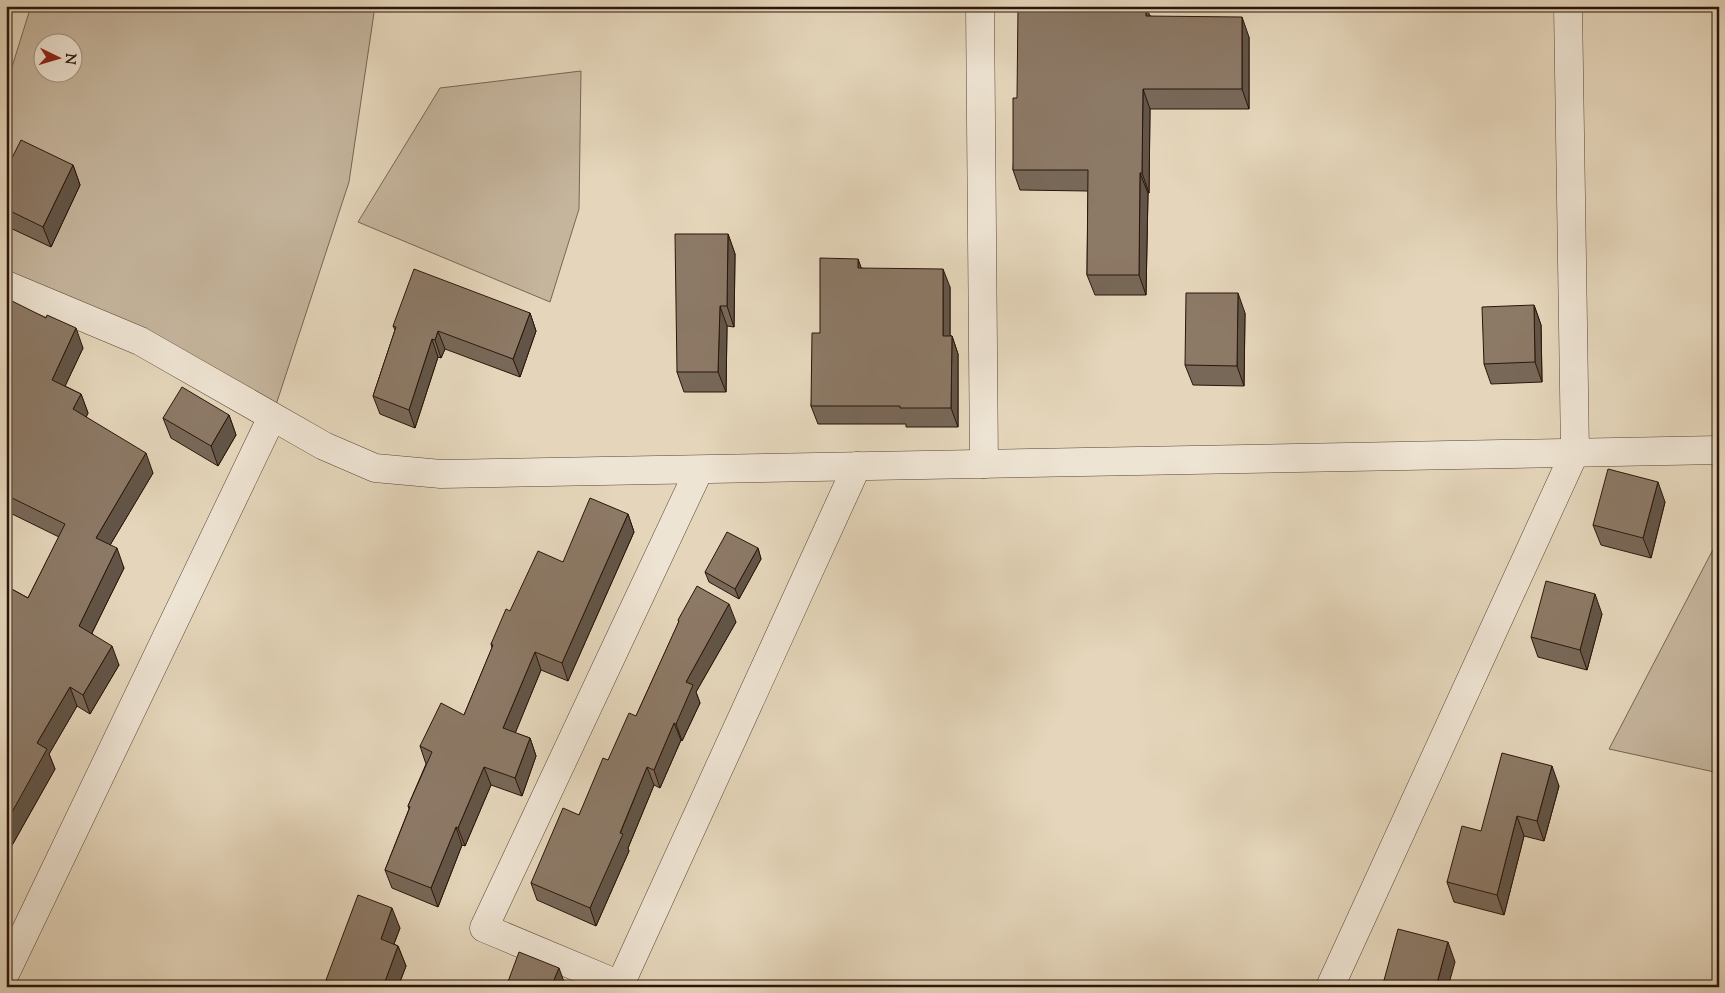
<svg xmlns="http://www.w3.org/2000/svg" width="1725" height="993" font-family="'Sorts Mill Goudy',serif">
<rect width="100%" height="100%" fill="#e5d6bb"/>
<filter id="stains"><feTurbulence type="fractalNoise" baseFrequency=".004" numOctaves="4"/><feColorMatrix values="0 0 0 0 .2 0 0 0 0 .09 0 0 0 0 .02 0 0 0 .5 -.17"/></filter>
<radialGradient id="worn" r=".72"><stop offset=".6" stop-color="#630" stop-opacity="0"/><stop offset="1" stop-color="#630" stop-opacity=".3"/></radialGradient>
<g fill="#c5b59d" stroke="#786554" fill-rule="evenodd">
<path d="M31,6h344l-26,176 -77,235 -266,-129v-202zM42,42h30v30h-30z"/>
<polygon points="581,71 579,209 550,302 358,222 440,88"/>
<polygon points="1719,538 1719,773 1609,749"/>
</g>
<g fill="none" stroke-linecap="round" stroke-linejoin="round">
<g stroke="#5a4536" stroke-width="29">
<g id="minor">
<polyline points="980,6 984,464"/>
<polyline points="6,285 140,341 324,446 375,468 441,474 1719,450"/>
<polyline points="6,972 272,417"/>
<polyline points="620,985 484,928 699,470"/>
<polyline points="619,987 857,466"/>
<polyline points="1330,987 1575,452 1568,6"/>
</g>
</g>
<use href="#minor" stroke="#eee4d3" stroke-width="28"/>
</g>
<g fill="#786858" stroke="#2b150a">
<polygon points="1150,16 1249,37 1249,109 1150,109 1149,193 1148,193 1146,295 1095,295 1087,275 1088,191 1020,190 1013,170 1017,98"/>
<polygon points="73,165 80,185 51,247 6,226 6,170"/>
<polygon points="728,234 735,254 734,327 727,326 726,392 684,392 677,372"/>
<polygon points="858,259 861,268 950,287 950,336 952,336 958,354 958,427 906,427 906,424 818,424 811,406 820,333"/>
<polygon points="6,298 83,348 65,386 81,394 88,413 86,417 153,473 110,545 124,568 92,633 119,665 90,714 77,706 49,754 55,769 6,856 6,586 28,598 59,537 6,511"/>
<polygon points="1534,305 1541,325 1542,382 1491,384 1484,364"/>
<polygon points="530,313 536,331 520,377 445,349 441,358 438,357 415,428 380,414 373,396 395,330 393,326"/>
<polygon points="1245,313 1244,386 1193,385 1185,365"/>
<polygon points="229,415 236,435 218,466 171,438 163,418"/>
<polygon points="1665,502 1651,558 1601,545 1593,525"/>
<polygon points="628,514 634,532 568,681 541,670 515,733 530,738 536,756 522,796 491,785 465,846 462,845 438,907 392,888 385,870 409,809 408,806 426,764 420,746 464,715 492,648 491,644 510,611 563,562"/>
<polygon points="758,548 761,559 739,599 709,582 705,572"/>
<polygon points="1602,614 1587,670 1538,657 1531,637"/>
<polygon points="678,620 736,622 696,692 700,703 682,741 681,740 660,788 654,785 628,848 629,851 596,926 537,900 531,883 579,815 608,760 636,716 679,622"/>
<polygon points="1559,786 1544,841 1524,836 1504,915 1454,902 1447,882 1481,831"/>
<polygon points="400,928 394,944 398,946 406,966 398,987 328,987 326,980"/>
</g>
<g fill="#625547" stroke="#2b150a">
<polygon points="1146,6 1154,26 1146,16"/>
<polygon points="1242,17 1249,37 1249,109 1242,89"/>
<polygon points="1143,89 1150,109 1149,193 1142,173"/>
<polygon points="73,165 80,185 51,247 43,227"/>
<polygon points="1140,173 1148,193 1146,295 1139,275"/>
<polygon points="728,234 735,254 734,327 727,306"/>
<polygon points="858,259 865,278 858,268"/>
<polygon points="943,269 950,287 950,354 943,336"/>
<polygon points="1238,293 1245,313 1244,386 1237,366"/>
<polygon points="1534,305 1541,325 1542,382 1535,362"/>
<polygon points="720,306 727,326 726,392 718,372"/>
<polygon points="530,313 536,331 520,377 513,359"/>
<polygon points="76,328 83,348 59,399 52,380"/>
<polygon points="438,331 445,349 441,358 435,340"/>
<polygon points="952,336 958,354 958,427 951,408"/>
<polygon points="432,339 438,357 415,428 409,410"/>
<polygon points="81,394 88,413 80,429 73,409"/>
<polygon points="229,415 236,435 218,466 211,446"/>
<polygon points="146,453 153,473 103,557 96,538"/>
<polygon points="1658,482 1665,502 1651,558 1643,538"/>
<polygon points="628,514 634,532 568,681 562,663"/>
<polygon points="117,548 124,568 86,645 79,626"/>
<polygon points="758,548 761,559 739,599 735,589"/>
<polygon points="1595,594 1602,614 1587,670 1580,650"/>
<polygon points="729,604 736,622 696,692 700,703 682,741 676,724 686,682"/>
<polygon points="112,646 119,665 90,714 83,695"/>
<polygon points="535,652 541,670 510,746 503,728"/>
<polygon points="70,687 77,706 49,754 55,769 6,856 6,823 37,743"/>
<polygon points="674,723 681,740 660,788 654,770"/>
<polygon points="530,738 536,756 522,796 515,778"/>
<polygon points="1552,766 1559,786 1544,841 1537,821"/>
<polygon points="484,767 491,785 465,846 458,828"/>
<polygon points="647,767 654,785 628,848 629,851 596,926 590,908"/>
<polygon points="1517,816 1524,836 1504,915 1497,895"/>
<polygon points="456,827 462,845 438,907 431,888"/>
<polygon points="6,867 11,879 6,887"/>
<polygon points="392,908 400,928 388,959 381,939"/>
<polygon points="1448,942 1455,962 1448,987 1436,987"/>
<polygon points="398,946 406,966 398,987 383,987"/>
<polygon points="559,968 566,987 551,987"/>
</g>
<g fill="#8c7966" stroke="#2b150a">
<polygon points="1018,6 1146,6 1146,16 1242,17 1242,89 1143,89 1142,173 1140,173 1139,275 1087,275 1088,170 1013,170 1013,98 1017,98"/>
<polygon points="21,140 73,165 43,227 6,209 6,170"/>
<polygon points="675,234 728,234 727,306 720,306 718,372 677,372"/>
<polygon points="820,258 858,259 858,268 943,269 943,336 952,336 951,408 900,408 900,406 811,406 812,333 820,333"/>
<polygon points="414,269 530,313 513,359 438,331 435,340 432,339 409,410 373,396 396,327 393,326"/>
<polygon points="1186,293 1238,293 1237,366 1185,365"/>
<polygon points="6,298 46,318 47,315 76,328 52,380 81,394 73,409 146,453 96,538 117,548 79,626 112,646 83,695 70,687 37,743 47,749 6,823 6,724 12,713 6,709 6,687 11,679 6,676 6,586 28,598 65,524 6,495"/>
<polygon points="1534,305 1535,362 1484,364 1482,307"/>
<polygon points="182,387 229,415 211,446 163,418"/>
<polygon points="1608,469 1658,482 1643,538 1593,525"/>
<polygon points="590,498 628,514 562,663 535,652 503,728 530,738 515,778 484,767 458,828 456,827 431,888 385,870 410,807 408,806 432,752 420,746 441,703 464,715 493,645 491,644 506,609 510,611 538,551 563,562"/>
<polygon points="727,532 758,548 735,589 705,572"/>
<polygon points="1546,581 1595,594 1580,650 1531,637"/>
<polygon points="697,586 729,604 686,682 693,685 676,724 674,723 654,770 647,767 620,833 623,834 590,908 531,883 563,808 579,815 603,758 608,760 629,713 636,716 679,621 678,620"/>
<polygon points="1502,753 1552,766 1537,821 1517,816 1497,895 1447,882 1462,826 1481,831"/>
<polygon points="358,895 392,908 381,939 398,946 383,987 342,987 326,980"/>
<polygon points="1398,929 1448,942 1436,987 1393,987 1383,984"/>
<polygon points="519,952 559,968 551,987 506,987"/>
</g>
<rect width="1725" height="993" fill="none" stroke="#e5d6bb" stroke-width="25"/>
<rect x="8" y="8" width="1710" height="978" fill="none" stroke="#2b150a" stroke-width="2.5"/>
<rect x="12" y="12" width="1700" height="968" fill="none" stroke="#2b150a"/>
<g transform="translate(58 58) rotate(95)"><circle r="24" fill="#eee4d3" stroke="#a09183"/>
<path d="M0-4L9 19L0 12L-9 19Z" fill="#8f2418"/>
<text y="-8" font-size="14" font-weight="bold" text-anchor="middle" fill="#2b150a">N</text>
</g>
<rect width="100%" height="100%" filter="url(#stains)"/>
<rect width="100%" height="100%" fill="url(#worn)"/>
</svg>
